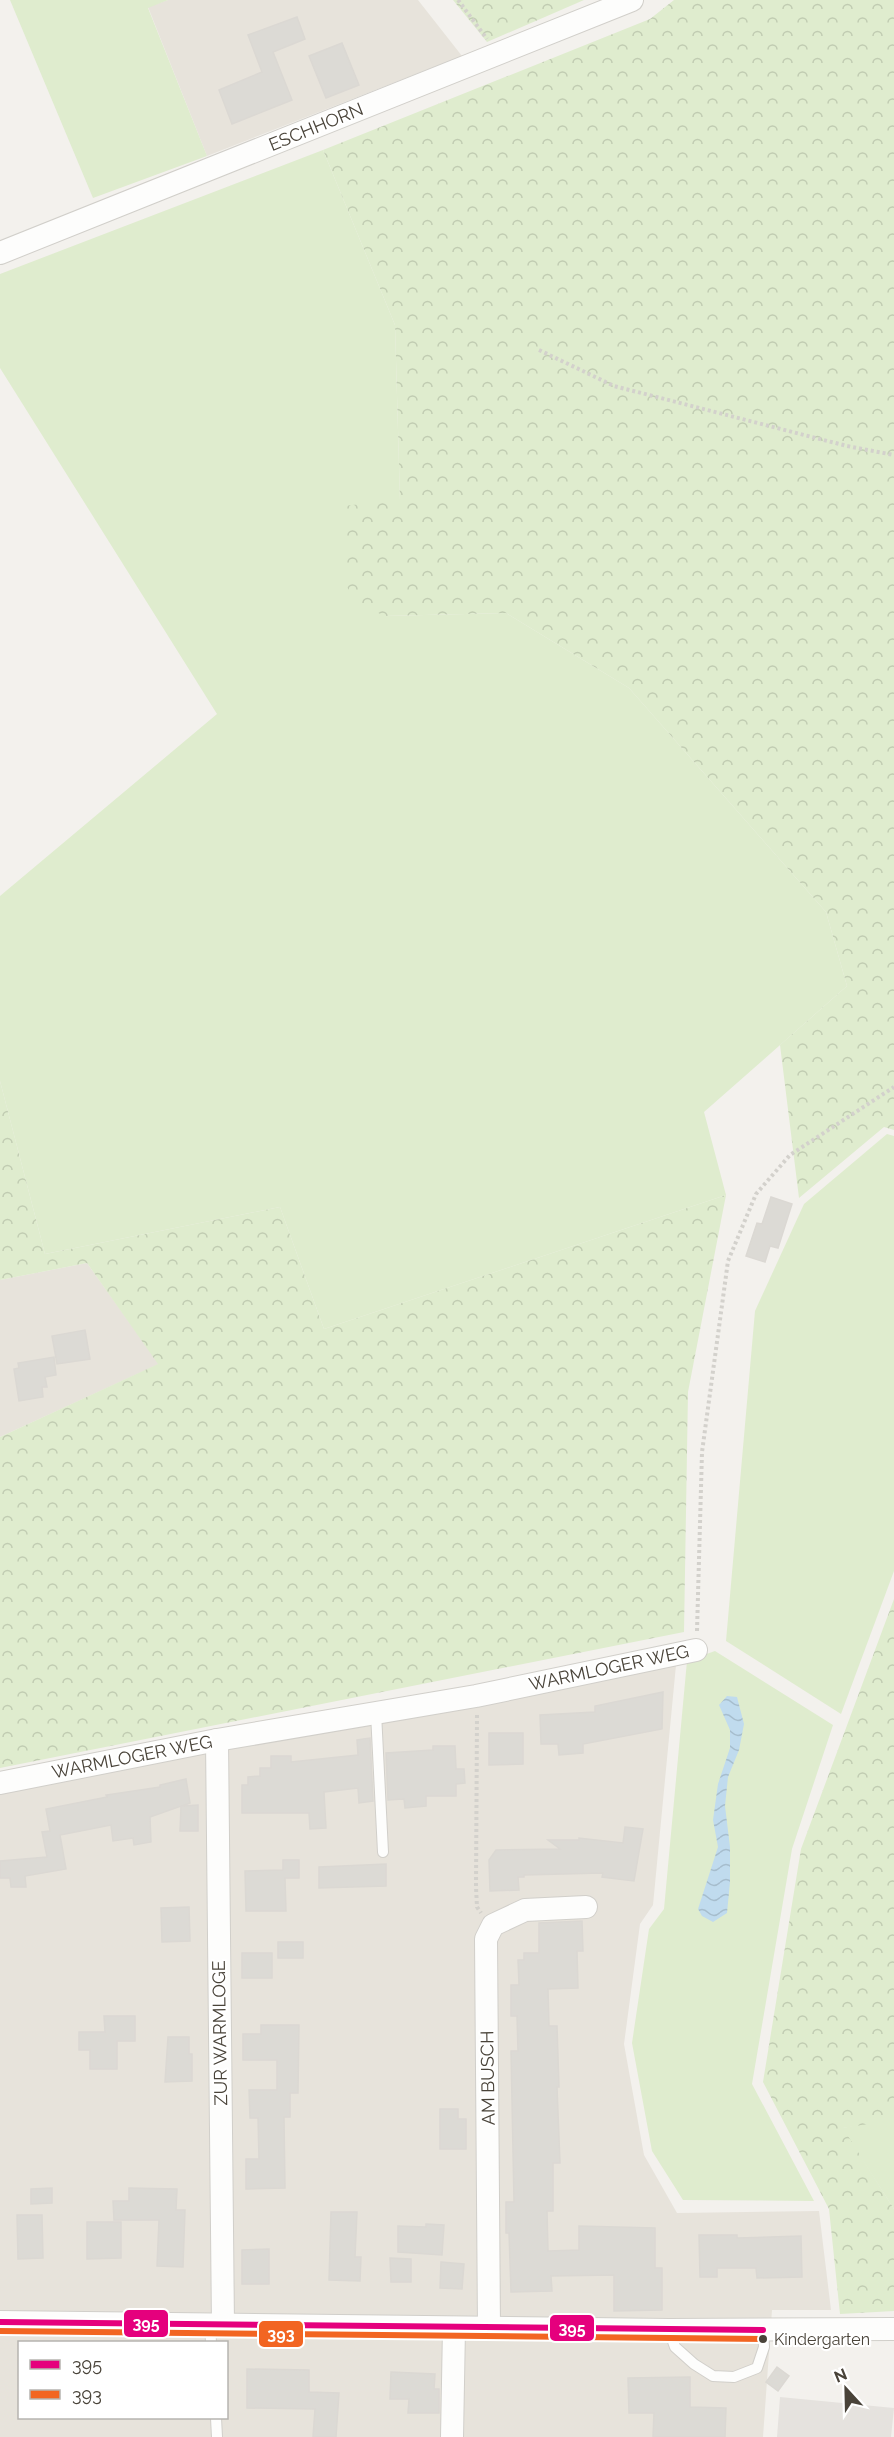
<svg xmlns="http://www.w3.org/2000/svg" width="894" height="2437" font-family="Raleway,sans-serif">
<defs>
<pattern id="forest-crowns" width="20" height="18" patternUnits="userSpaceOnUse" patternTransform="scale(1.5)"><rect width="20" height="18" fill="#dfecce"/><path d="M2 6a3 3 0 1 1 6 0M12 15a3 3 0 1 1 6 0" fill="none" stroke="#c1ccb2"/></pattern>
<pattern id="water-waves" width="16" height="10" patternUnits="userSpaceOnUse" patternTransform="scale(1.5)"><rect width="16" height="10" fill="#c0dbee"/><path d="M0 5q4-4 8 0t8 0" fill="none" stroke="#a6bdcd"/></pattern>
</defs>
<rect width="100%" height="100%" fill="#f3f1ed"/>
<g fill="#e7e3db" fill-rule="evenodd">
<polygon points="168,0 418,0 462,56 207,156 148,7"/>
<polygon points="87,1263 159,1364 0,1437 0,1280"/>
<path d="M676,1665l-23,240 -13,19 -16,120 20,111 33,58 142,-2 12,99h-59l-9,127h-763v-645zM20,2342h206v76h-206z"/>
</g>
<g fill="#dfecce">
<polygon points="10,0 168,0 148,8 207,156 93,198"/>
<polygon points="323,150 395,325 400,500 384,616 506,613 629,688 826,912 847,986 704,1112 726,1195 324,1329 280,1207 45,1254 0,1081 0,896 217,714 0,368 0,274"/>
<polygon points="887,1134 894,1136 894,1571 841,1714 726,1641 755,1311 804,1204"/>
<polygon points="715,1651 833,1725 792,1849 752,2084 814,2201 683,2200 652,2151 632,2043 649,1929 664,1909 687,1661"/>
<polygon points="894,2118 894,2209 842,2128"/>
</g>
<g fill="url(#forest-crowns)">
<polygon points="453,0 584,0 487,42"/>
<polygon points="674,0 894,0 894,1130 884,1127 799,1198 780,1045 847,986 826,912 629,688 506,613 384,616 354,600 344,581 343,506 400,500 395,325 323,150 650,19"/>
<polygon points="0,1081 45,1254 280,1207 324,1329 726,1195 688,1392 684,1632 0,1768 0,1437 158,1364 87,1263 0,1280"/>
<polygon points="894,1599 894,2120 843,2128 894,2209 894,2311 840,2314 829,2209 763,2082 801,1849"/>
</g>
<polygon fill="#e5e2de" points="780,2397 894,2408 891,2437 777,2437"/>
<polygon fill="url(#water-waves)" points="727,1696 737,1697 744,1724 739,1750 728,1777 725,1806 730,1847 730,1882 727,1913 713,1922 702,1916 698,1909 718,1847 713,1820 718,1784 730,1748 730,1730 719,1705"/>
<g fill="#dcdad5" stroke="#dbd8d3" stroke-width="1.5">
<polygon points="297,17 305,39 273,52 292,100 232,124 219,90 262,72 248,35"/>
<polygon points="342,43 359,85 326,98 309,56"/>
<polygon points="771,1197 792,1204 778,1248 770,1246 765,1262 746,1256 757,1223 762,1224"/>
<polygon points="85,1330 90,1359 57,1364 52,1336"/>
<polygon points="54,1357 56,1375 45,1377 47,1387 42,1387 43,1397 19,1401 14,1369 19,1368 18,1363"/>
<polygon points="663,1692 662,1729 583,1744 583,1753 559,1755 558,1744 541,1744 540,1715 595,1712 595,1706"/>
<polygon points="489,1733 523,1733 523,1764 489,1765"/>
<polygon points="370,1738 373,1801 359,1803 358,1788 324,1792 326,1828 310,1829 309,1813 242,1813 242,1785 248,1785 248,1777 260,1776 260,1768 271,1768 271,1756 291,1756 291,1762 358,1755 357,1740"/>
<polygon points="433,1746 455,1746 456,1769 464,1769 465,1783 456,1784 456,1796 426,1796 426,1806 405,1808 404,1799 388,1800 386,1753 433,1750"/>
<polygon points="186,1779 190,1803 182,1806 198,1805 198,1831 180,1831 181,1806 150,1817 151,1842 134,1845 133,1838 113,1841 111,1825 60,1835 66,1869 25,1876 26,1887 11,1887 10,1878 0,1878 0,1861 47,1857 42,1832 50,1831 46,1809 107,1797 106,1795 160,1787 160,1785"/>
<polygon points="625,1827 643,1829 634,1881 602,1877 603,1873 524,1875 524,1877 518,1877 519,1890 490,1891 489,1860 496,1850 560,1849 548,1840 579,1840 579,1838 623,1843"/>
<polygon points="283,1860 299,1860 299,1878 285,1878 286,1911 246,1911 245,1871 283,1870"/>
<polygon points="386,1864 386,1886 319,1888 319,1867"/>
<polygon points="189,1907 190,1941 162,1942 161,1908"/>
<polygon points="582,1921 583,1951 577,1951 578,1988 548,1989 549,2026 557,2026 559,2087 557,2087 560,2163 553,2163 553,2211 547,2211 548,2251 579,2250 579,2226 655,2228 655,2268 662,2268 662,2310 614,2311 614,2275 551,2276 552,2291 511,2292 509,2233 506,2233 506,2202 514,2202 511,2051 518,2051 517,2016 511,2016 511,1985 519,1985 518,1960 524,1960 524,1953 539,1953 539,1923"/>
<rect x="278" y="1942" width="25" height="16"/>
<rect x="242" y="1953" width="30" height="25"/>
<polygon points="104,2016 135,2016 135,2041 117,2041 117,2069 90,2069 90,2050 79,2050 79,2032 105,2032"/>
<polygon points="261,2025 299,2025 298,2093 290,2093 290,2117 284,2117 285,2188 246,2189 246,2159 259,2159 258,2118 250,2118 249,2090 277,2090 277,2060 243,2060 243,2034 261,2034"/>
<polygon points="168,2037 189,2037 189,2054 192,2054 192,2081 165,2082"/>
<polygon points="440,2109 458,2109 458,2119 466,2119 466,2149 440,2149"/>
<polygon points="52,2188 52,2203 31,2204 31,2189"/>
<polygon points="129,2188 177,2189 176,2210 185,2210 183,2267 157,2266 159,2220 114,2220 113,2201 129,2201"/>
<polygon points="331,2212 357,2212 355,2257 361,2257 360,2281 329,2280"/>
<polygon points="17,2215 42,2215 43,2258 18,2259"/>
<polygon points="87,2222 121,2222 121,2258 87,2259"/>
<polygon points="426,2224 444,2225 442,2255 398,2252 398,2226 426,2227"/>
<polygon points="699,2235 737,2235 737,2238 801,2236 802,2277 757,2278 756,2268 717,2268 717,2277 700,2277"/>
<polygon points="269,2249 269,2284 242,2284 242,2250"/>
<polygon points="390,2258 411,2259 411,2282 391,2282"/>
<polygon points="441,2262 464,2264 462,2289 440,2288"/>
<polygon points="777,2367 789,2376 778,2391 766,2382"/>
<polygon points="247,2369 309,2370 309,2392 339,2393 336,2437 313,2437 315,2409 247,2408"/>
<polygon points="391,2372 435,2374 434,2389 439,2389 439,2413 408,2413 409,2399 390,2399"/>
<polygon points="690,2377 690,2407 726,2408 725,2437 653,2437 654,2413 629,2413 628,2378"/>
</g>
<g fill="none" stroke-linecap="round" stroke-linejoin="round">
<g stroke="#d1cfca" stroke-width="12">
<g id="service">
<polyline points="376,1713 383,1852"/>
<polyline points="210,2326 211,2342"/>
<polyline points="669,2330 675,2347 694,2364 713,2376 734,2377 757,2368 764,2347 763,2330"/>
<polyline points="216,2418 217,2437"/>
</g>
</g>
<g stroke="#d1cfca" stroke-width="24">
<g id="minor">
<polyline points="0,253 632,0"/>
<polyline points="217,1740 223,2326"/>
<polyline points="0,1783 217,1740 476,1696 696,1650"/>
<polyline points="0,2322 669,2330 894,2329"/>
<polyline points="489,2329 486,1939 493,1925 525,1910 586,1907"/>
<polyline points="452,2437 454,2328"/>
</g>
</g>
<g stroke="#d3d1cc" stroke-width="4" stroke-dasharray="3 3" stroke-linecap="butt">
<polyline points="458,0 487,39"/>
<polyline points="539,350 614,386 847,446 894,455"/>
<polyline points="697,1631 702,1452 728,1261 756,1194 790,1155 894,1087"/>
<polyline points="477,1715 476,1887 477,1907 481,1913"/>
</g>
<use href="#service" stroke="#fdfdfc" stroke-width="10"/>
<use href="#minor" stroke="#fdfdfc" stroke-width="22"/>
<g stroke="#fff" stroke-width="10">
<polyline id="bus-1" points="0,2322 763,2330"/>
</g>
<g stroke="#fff" stroke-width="10">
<polyline id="bus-2" points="0,2331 763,2339"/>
</g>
<use href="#bus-1" stroke="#e5007d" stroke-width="6"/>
<use href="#bus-2" stroke="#f26522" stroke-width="6"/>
</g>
<circle fill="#494339" stroke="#fff" stroke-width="2" cx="763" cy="2339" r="5"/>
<g text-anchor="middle" stroke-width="4.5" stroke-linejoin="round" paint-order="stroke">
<g font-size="16" fill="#494339" stroke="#fff" text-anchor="start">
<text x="774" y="2345">Kindergarten</text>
</g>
<g font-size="18" fill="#494339" stroke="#fff">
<text transform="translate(316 127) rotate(-22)" y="6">ESCHHORN</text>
<text transform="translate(609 1668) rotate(-12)" y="6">WARMLOGER WEG</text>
<text transform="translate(132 1757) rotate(-11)" y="6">WARMLOGER WEG</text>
<text transform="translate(220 2033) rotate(-91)" y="6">ZUR WARMLOGE</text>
<text transform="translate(488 2078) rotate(-91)" y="6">AM BUSCH</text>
</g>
</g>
<g stroke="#fff" stroke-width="2">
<rect x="123" y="2309" width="46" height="29" rx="6" fill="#e5007d"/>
<rect x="549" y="2314" width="46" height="28" rx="6" fill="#e5007d"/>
<rect x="258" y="2320" width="46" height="28" rx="6" fill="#f26522"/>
</g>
<g font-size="16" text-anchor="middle" font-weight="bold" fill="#fff">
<text x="146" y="2329">395</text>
<text x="572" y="2334">395</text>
<text x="281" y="2340">393</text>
</g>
<rect x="18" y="2341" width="210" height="78" fill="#ffffff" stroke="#b6b4b0" stroke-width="1.5"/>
<rect x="30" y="2360" width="30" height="9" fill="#e5007d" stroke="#b6b4b0" stroke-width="1.5"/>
<text x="72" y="2371" font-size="18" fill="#494339">395</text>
<rect x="30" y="2390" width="30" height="9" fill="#f26522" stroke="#b6b4b0" stroke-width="1.5"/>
<text x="72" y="2401" font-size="18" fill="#494339">393</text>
<g transform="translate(846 2389) rotate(338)" stroke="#ffffff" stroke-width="4.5" paint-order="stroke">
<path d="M0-4.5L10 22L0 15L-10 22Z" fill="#494339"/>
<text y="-9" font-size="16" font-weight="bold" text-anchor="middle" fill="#494339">N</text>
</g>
</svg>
